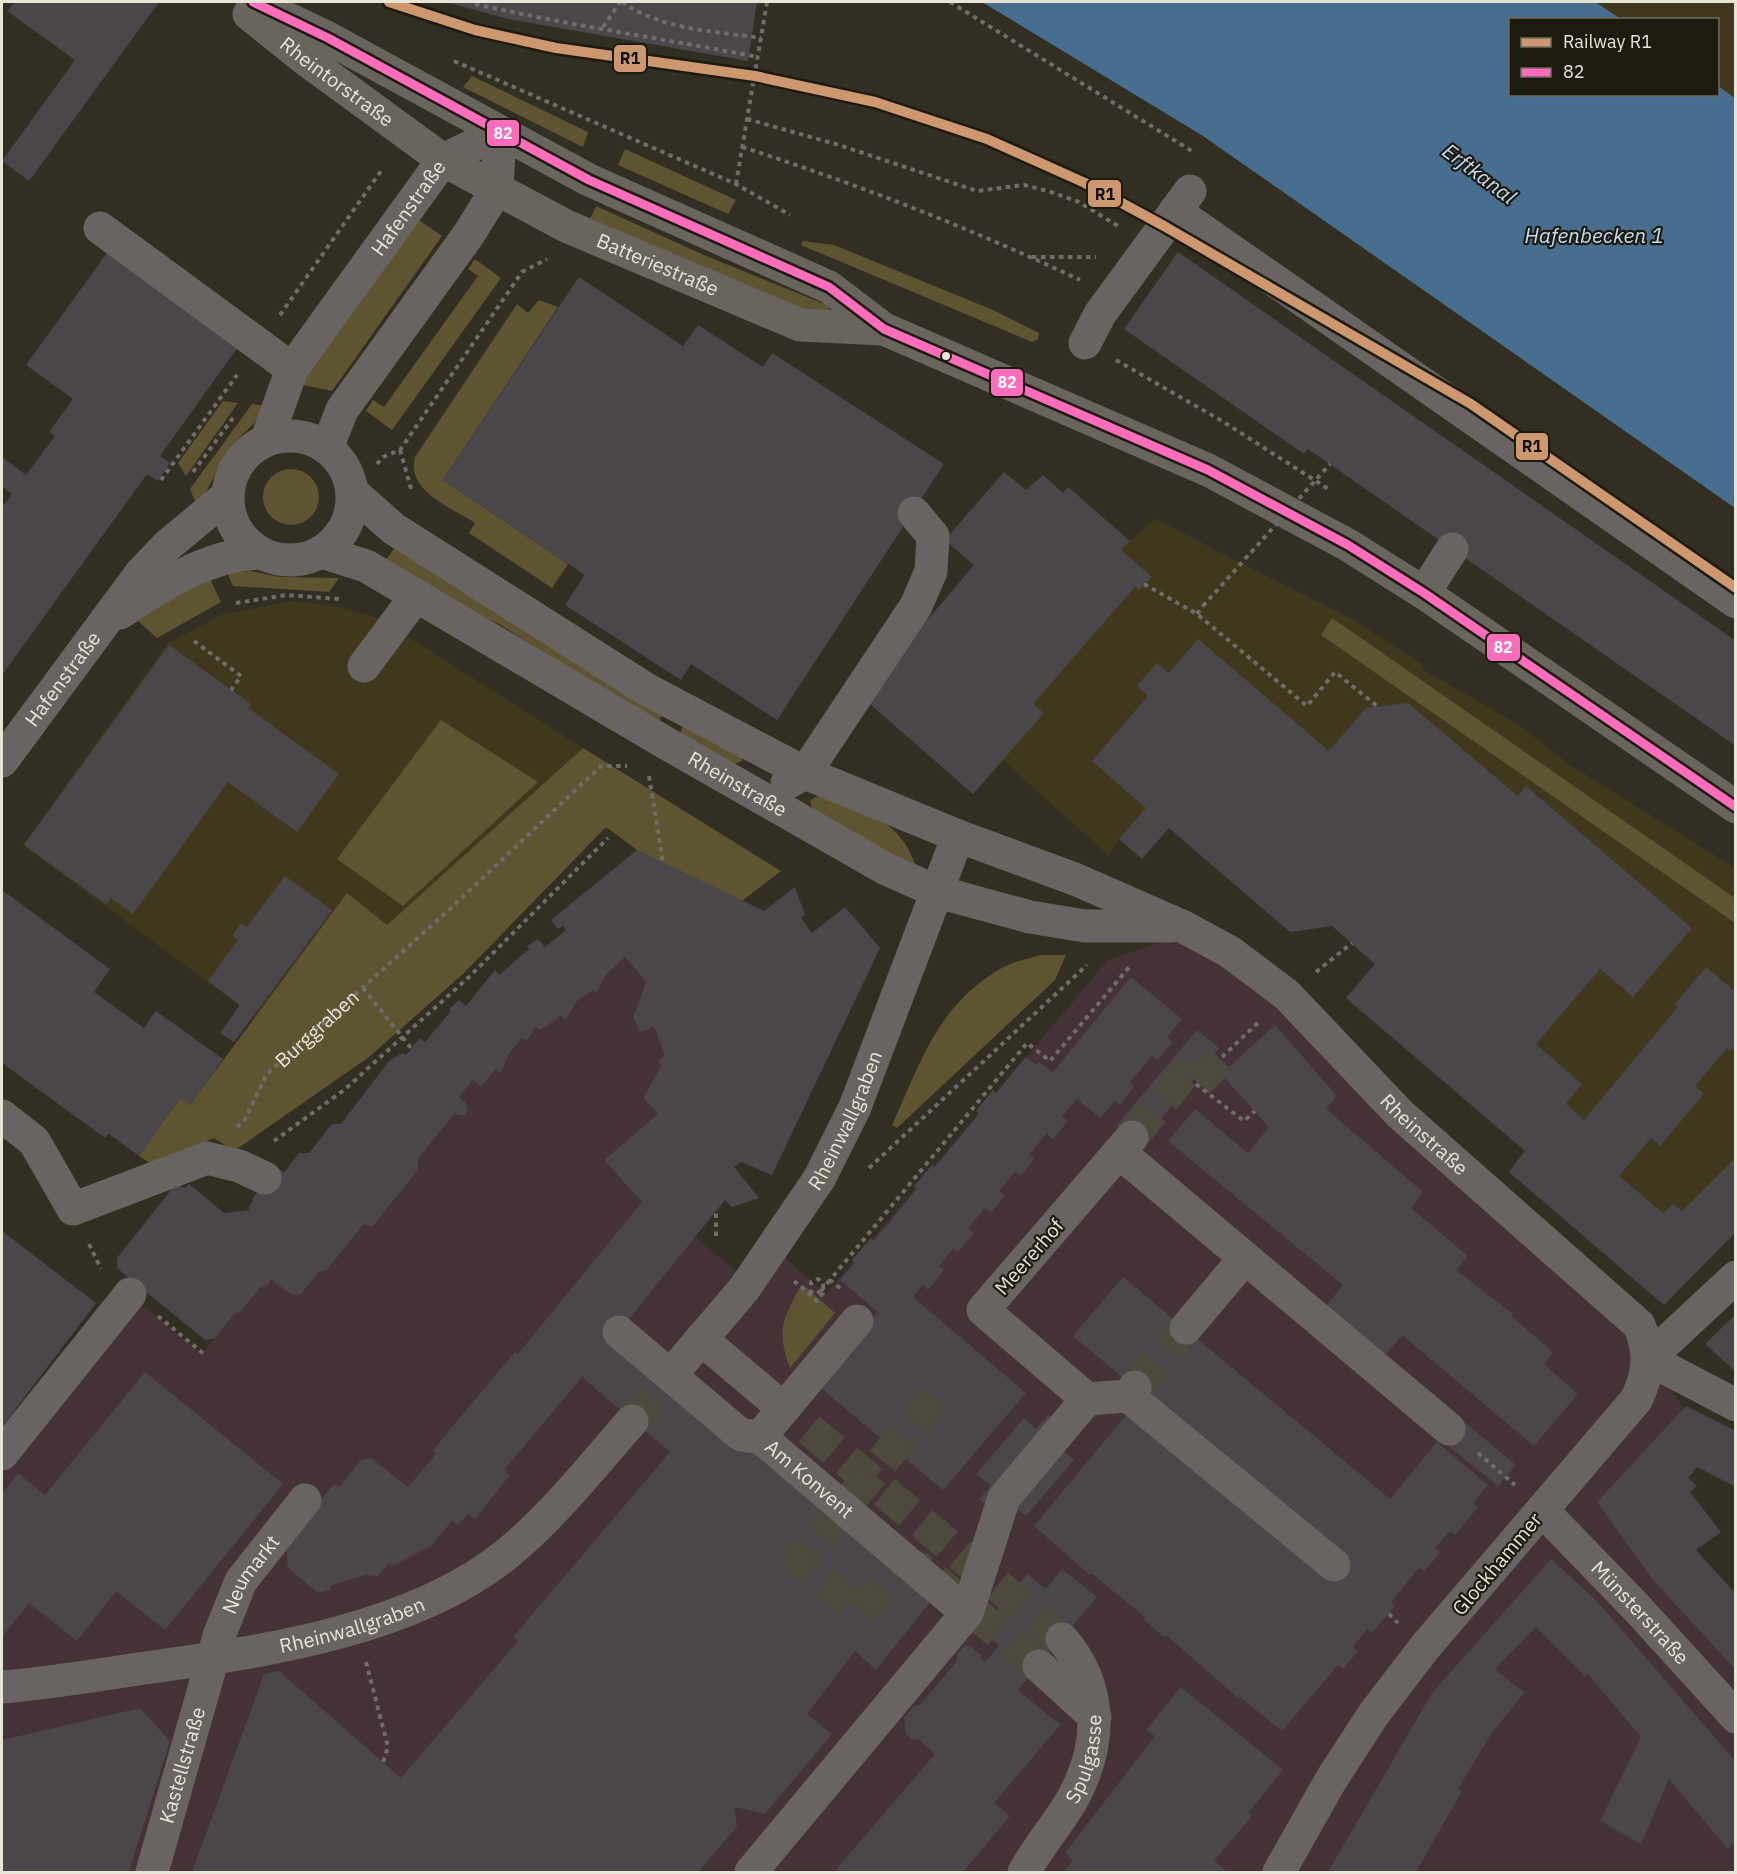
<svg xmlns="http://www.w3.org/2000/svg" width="1737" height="1874" font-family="'IBM Plex Sans',sans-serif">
<rect width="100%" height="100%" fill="#332e22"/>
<polygon fill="#443237" points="1188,933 1279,993 1631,1322 1706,1445 1631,1524 1735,1634 1735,1872 2,1872 2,1456 131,1296 202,1354 235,1313 240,1312 261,1287 267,1286 271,1280 291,1295 301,1294 319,1272 326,1271 363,1225 373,1226 418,1170 418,1159 454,1114 464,1116 468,1111 466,1103 459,1097 473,1080 481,1087 495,1070 501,1073 509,1054 522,1038 527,1040 535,1027 541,1030 561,1016 566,1020 576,1002 593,990 597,993 605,976 625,957 646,982 633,1017 640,1033 654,1027 665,1056 658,1060 661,1066 643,1098 658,1114 605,1160 751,1284 777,1251 826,1294 1108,960"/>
<g fill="#40381d">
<polygon points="1595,2 1735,2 1735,98 1718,86 1718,20 1621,19"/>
<polygon points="1004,472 1026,490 1043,475 1063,493 1068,487 1130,541 1155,519 1352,619 1422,664 1422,669 1519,725 1567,763 1735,868 1735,1232 1664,1305 1509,1172 1525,1150 1346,998 1375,964 1332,926 1290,932 1169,828 1142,859 1119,839 1109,856 1003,760 973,794 862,697 974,566 945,540"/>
<polygon points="291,601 334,606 378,618 583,748 387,925 346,894 255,1017 23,845 168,643 221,615"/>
</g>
<g fill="#5e5432">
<polygon points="472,76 588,132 583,147 463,87"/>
<polygon points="625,149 736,200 728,214 618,165"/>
<polygon points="596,206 706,256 827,305 833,315 820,321 588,223"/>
<polygon points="416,218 442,236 332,391 298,384"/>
<polygon points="803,241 834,245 993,310 1039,333 1038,339 1032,342 801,245"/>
<polygon points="475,259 501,278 392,430 366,411 373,400 384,407 478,276 468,269"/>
<path d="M539,300l19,7 -115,173 125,84 -16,24 -83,-55 6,-10c-24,-16 -69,-32 -60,-66l102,-153 11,9z"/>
<polygon points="223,401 238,403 186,476 178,463"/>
<path d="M252,404l14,2c-9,19 -25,27 -37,43 -13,18 -18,39 -32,57l-7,-17z"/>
<circle cx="291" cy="497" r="28"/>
<polygon points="398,543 665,711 659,721 579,675 499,624 467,610 386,560"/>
<polygon points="250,571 280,577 339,578 329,592 233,586 227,573"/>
<polygon points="210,579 221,602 157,638 138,621 186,589"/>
<polygon points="1332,618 1735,898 1735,923 1321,635"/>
<polygon points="441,720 538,782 403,906 337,859"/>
<polygon points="685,722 741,754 742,761 735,764 680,733"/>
<polygon points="583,748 781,871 742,901 637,850 606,827 463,974 369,1057 234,1151 214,1138 155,1166 139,1156 180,1098 190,1105 347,893 387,925"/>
<path d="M818,796c43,16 81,21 97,68l-4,1 -99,-56 -2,-9z"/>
<path d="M1040,955h26l-11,25 -158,148 -5,-3c29,-63 45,-119 108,-156 12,-7 27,-10 40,-14z"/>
<path d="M802,1284l33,29 -45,55c-14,-38 -7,-50 12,-84z"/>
</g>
<polygon fill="#476e8f" points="982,2 1595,2 1621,19 1510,20 1510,94 1718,94 1718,86 1735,98 1735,508 1203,136"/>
<g fill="#4a464a">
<polygon points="15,2 159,2 29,181 2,161 75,60 7,11"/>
<polygon points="446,2 757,2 748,61 508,19"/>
<polygon points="1178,252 1736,641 1736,746 1308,449 1304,454 1124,329"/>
<polygon points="107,253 238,347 160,456 170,463 158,481 147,474 2,675 2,503 4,505 12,494 2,486 2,457 26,475 55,436 49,432 73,399 26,365"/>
<polygon points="579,277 683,346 698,325 763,367 772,353 944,464 777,720 691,664 681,680 565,605 585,575 443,480"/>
<polygon points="1004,472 1026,490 1043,475 1063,493 1068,487 1130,541 1121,550 1152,577 1139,590 1135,587 1033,704 1044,713 973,794 862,697 974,565 945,540"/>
<polygon points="1198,639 1329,751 1366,708 1408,703 1518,796 1526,786 1692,928 1633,997 1600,969 1536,1044 1582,1084 1566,1104 1584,1120 1678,1007 1675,1004 1706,967 1736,992 1736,1044 1730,1051 1727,1048 1695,1086 1704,1094 1660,1146 1651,1138 1619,1176 1663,1213 1673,1204 1682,1211 1736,1157 1736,1232 1664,1305 1509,1172 1525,1151 1346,998 1375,964 1332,926 1290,932 1169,828 1142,859 1119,839 1146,808 1092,761 1148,696 1137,686 1157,663 1169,673"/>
<polygon points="169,645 251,704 248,708 339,774 297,832 228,782 133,914 111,898 106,904 24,845"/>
<polygon points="637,850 764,911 795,887 805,915 801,918 812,933 845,907 880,948 772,1175 741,1162 734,1167 759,1198 732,1207 725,1200 624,1325 705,1411 931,1601 876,1670 855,1651 807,1714 832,1734 765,1814 734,1807 737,1827 698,1872 192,1872 264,1674 279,1671 401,1778 518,1641 513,1637 670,1452 582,1377 504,1470 510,1475 475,1519 468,1514 458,1525 452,1521 431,1546 393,1566 389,1563 378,1576 365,1575 330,1586 331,1590 318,1593 288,1568 286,1543 334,1484 339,1487 361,1460 371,1458 408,1487 436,1454 433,1451 451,1428 515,1352 518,1354 642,1202 604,1160 658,1114 643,1098 661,1066 658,1060 665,1056 654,1027 640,1033 633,1017 646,982 625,957 605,976 597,993 593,990 576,1002 566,1020 561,1016 541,1030 535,1027 527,1041 522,1038 509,1054 501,1073 495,1070 481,1087 473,1080 459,1097 466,1103 468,1111 464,1116 454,1114 418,1159 418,1170 373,1226 363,1225 326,1271 319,1272 301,1294 292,1295 271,1280 267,1286 261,1287 240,1312 235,1313 215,1338 205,1340 117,1268 117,1258 175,1185 185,1188 189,1184 224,1213 251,1210 248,1208 253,1201 252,1200 275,1166 284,1173 299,1153 309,1153 332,1124 341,1124 389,1061 402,1053 406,1055 420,1038 425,1042 451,1011 449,1009 459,1000 466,1006 495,970 499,975 529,949 527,946 538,939 545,947 566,930 563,926 558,929 551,920"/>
<polygon points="285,876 332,910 234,1042 220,1033 240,1005 208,981 238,940 232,936 241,923 247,927"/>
<polygon points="2,890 110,969 94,992 144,1028 156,1011 223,1059 190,1106 180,1098 139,1156 109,1134 105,1138 2,1063"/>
<polygon points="1131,977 1182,1019 1167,1037 1173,1042 1157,1060 1152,1056 1130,1082 1134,1087 1120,1105 1115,1101 1100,1118 1077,1099 1062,1116 1068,1121 1053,1139 1047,1133 1029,1155 1034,1159 1021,1176 1015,1172 999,1191 1005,1196 991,1212 985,1208 968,1228 974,1233 958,1252 953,1249 939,1266 944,1270 928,1290 923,1285 913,1297 1026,1393 943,1490 817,1385 878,1312 840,1280 855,1263 852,1260 871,1238 874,1241 917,1189 914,1186 932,1165 935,1167 979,1114 976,1111 993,1090 996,1093 1026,1057 1036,1065 1039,1062 1053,1072"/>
<polygon points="1275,1025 1337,1096 1326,1109 1423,1192 1411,1208 1468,1256 1456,1270 1513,1314 1511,1316 1553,1352 1544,1364 1578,1394 1534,1446 1402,1335 1386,1354 1326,1306 1343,1285 1168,1141 1195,1109 1248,1153 1269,1127 1221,1074"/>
<polygon points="1197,1030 1219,1048 1140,1144 1117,1125"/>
<polygon points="2,1231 96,1303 2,1427"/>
<polygon points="1123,1277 1390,1499 1437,1442 1488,1485 1473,1503 1478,1507 1455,1535 1450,1531 1435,1548 1441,1552 1424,1571 1419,1568 1391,1602 1395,1606 1372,1633 1367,1629 1353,1647 1358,1651 1343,1669 1338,1665 1282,1731 1240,1697 1239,1699 1166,1635 1164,1637 1143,1619 1145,1617 1091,1573 1090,1575 1034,1526 1132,1408 1179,1425 1073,1336"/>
<polygon points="1736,1314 1736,1372 1705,1344"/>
<polygon points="145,1372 283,1484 165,1630 116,1591 77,1641 29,1603 2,1637 2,1494 18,1473 45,1495"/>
<polygon points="1445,1406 1516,1465 1498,1486 1426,1428"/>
<polygon points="1686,1406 1736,1431 1736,1487 1697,1467 1688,1478 1697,1486 1690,1492 1721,1532 1696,1550 1736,1594 1736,1670 1653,1580 1597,1502"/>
<polygon points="1048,1415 1070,1433 1059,1447 1074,1460 1026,1516 1011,1504 1000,1517 979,1499 991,1486 976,1474 1024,1418 1036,1429"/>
<polygon points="1551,1559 1596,1600 1736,1762 1736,1841 1728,1849 1669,1779 1641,1844 1600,1821 1641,1737 1587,1673 1585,1676 1536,1627 1495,1669 1524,1693 1491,1734 1458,1789 1462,1791 1416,1872 1328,1872 1432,1693"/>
<polygon points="1062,1569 1097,1597 1018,1690 1060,1725 994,1803 1010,1816 963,1872 834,1872 935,1754 918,1739 913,1740 906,1734 904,1718 914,1706 920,1705 957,1661 957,1655 964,1646 970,1646 982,1656 980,1658 985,1662 999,1646 980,1631 1027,1574 1046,1589"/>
<polygon points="1181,1687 1283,1770 1248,1813 1252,1816 1214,1861 1227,1872 1064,1872 1073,1860 1065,1853 1155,1736 1146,1730"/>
<polygon points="140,1708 170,1741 129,1872 2,1872 2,1740"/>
</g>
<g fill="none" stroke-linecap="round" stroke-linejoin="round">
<g stroke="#4e493d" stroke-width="33" stroke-dasharray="33 16" stroke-linecap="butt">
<polyline points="1132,1137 1183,1075 1196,1084 1222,1057"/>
<polyline points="1135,1387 1186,1328"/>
<polyline points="771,1398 1062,1639"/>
<polyline points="935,1398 799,1561 860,1613 898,1569 920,1568 1039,1666"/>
<polyline points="632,1421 675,1370"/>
</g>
<g stroke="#6f6c69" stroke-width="4" stroke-dasharray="4.5 4.5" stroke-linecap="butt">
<path d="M622,2c40,28 92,29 139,36"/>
<polyline points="950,2 1195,153"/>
<path d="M475,4c94,21 189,35 283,53"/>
<polyline points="603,27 620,2"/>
<polyline points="454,61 736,184 790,215"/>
<polyline points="747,119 839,145 977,191 1024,185 1051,192 1079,202 1118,226"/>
<path d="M742,147c115,37 228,81 338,133"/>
<polyline points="736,184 767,2"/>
<polyline points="1032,257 1096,257"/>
<polyline points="280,315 381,171"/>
<polyline points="1116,360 1222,421 1330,490"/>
<polyline points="400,450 412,492"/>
<polyline points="377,464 383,457 400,450 522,272 547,259"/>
<polyline points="193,472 233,418"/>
<polyline points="161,480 237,375"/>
<polyline points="1144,584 1197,614 1307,706 1335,672 1377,706"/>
<polyline points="236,603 287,595 340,599"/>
<polyline points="1197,614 1203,606"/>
<polyline points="194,641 241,676 231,690"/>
<polyline points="649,776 663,863"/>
<polyline points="1316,972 1352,943"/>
<polyline points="1222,1057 1261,1020"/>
<polyline points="1196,1084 1244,1121 1255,1111"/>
<path id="s1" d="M237,1127l7,-6 23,-47 184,-166 150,-142h26"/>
<polyline points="274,1141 344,1090 469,977 608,838"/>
<polyline points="869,1168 1087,965"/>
<polyline points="716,1236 716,1212"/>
<polyline points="89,1244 101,1269"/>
<polyline points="794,1281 817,1301 823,1293 823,1284 818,1279 811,1282 811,1292 815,1294 821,1291"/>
<polyline points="840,1288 830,1280 1027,1043 1050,1061 1131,965"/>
<polyline points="158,1316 204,1354"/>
<polyline points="1478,1453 1515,1485"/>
<polyline points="1389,1614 1398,1623"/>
<polyline points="366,1662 388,1747 383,1762"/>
</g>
<g stroke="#696461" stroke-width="33">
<polyline points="1175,211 1736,602"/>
<polyline points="100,228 292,369"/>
<polyline points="1085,343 1100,314 1190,191"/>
<circle cx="290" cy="498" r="62"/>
<path id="s2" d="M267,439l25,-70 151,-209 57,-28 -3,57 -28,45 -127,176 -15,38"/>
<path id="s3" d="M352,492l42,37 252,160 159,84 153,63 119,44 105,46 48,26 57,43 113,119 239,211c12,27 10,49 -3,75l-211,247 -52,68 -42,65 -52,92"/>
<path id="s4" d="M322,552l44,14 298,176 222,127 52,23 92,25 55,9h86"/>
<polyline points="1424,593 1452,549"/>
<path d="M120,613c43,-28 87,-58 139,-60"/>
<polyline points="364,666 416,596"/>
<path id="s5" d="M2,761l139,-188 27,-28 59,-49"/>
<polyline points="787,783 805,773 916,606 931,571 933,536 914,513"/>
<polyline points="2,1116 34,1141 73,1209 207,1158 239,1166 265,1178"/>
<polyline points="1132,1137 983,1310 1087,1399 1128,1396 1135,1387"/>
<polyline points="1119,1152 1449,1429"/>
<path id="s6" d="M857,1321l-97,116 207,176"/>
<polyline points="1186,1328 1244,1259"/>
<polyline points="701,1339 771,1398"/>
<polyline points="1648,1359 1736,1277"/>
<polyline points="1648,1359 1736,1405"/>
<path id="s7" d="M675,1370l69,-81 75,-110 36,-72 103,-271"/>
<polyline points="1128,1396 1334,1565"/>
<polyline points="2,1454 130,1294"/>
<path id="s8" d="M1542,1510l94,97 100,110"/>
<polyline points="1039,1666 1095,1717"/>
<path id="s9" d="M2,1687c48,-4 96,-12 143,-19 118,-16 269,-38 363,-115 47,-39 84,-87 124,-132"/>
<path id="s10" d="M152,1872l67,-236 22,-55 64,-81"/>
<polyline points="751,1872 967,1613 1004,1498 1087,1399"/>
<path id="s11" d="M1024,1872c14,-25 33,-47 48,-72 30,-54 32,-113 -10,-161"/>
</g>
<g stroke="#69645e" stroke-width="33">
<polyline points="253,2 328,38 589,180 829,287 884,329 1208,470 1348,545 1424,593 1736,807"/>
<path id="s12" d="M249,14l56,45 138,101 123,66 234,99 84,4"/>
</g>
<g stroke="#6f6c69" stroke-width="4" stroke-dasharray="4.5 4.5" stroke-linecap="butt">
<polyline points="1203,606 1330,464"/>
<polyline points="363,988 411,1048"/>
<polyline points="821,1291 830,1280"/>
</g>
<polyline stroke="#696461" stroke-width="33" points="619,1332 741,1435 760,1437"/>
<g stroke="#1d1a10" stroke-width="14">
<polyline id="bus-1" points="253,2 328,38 589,180 829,287 884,329 1208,470 1348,545 1424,593 1736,807"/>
</g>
<use href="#bus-1" stroke="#fb6dba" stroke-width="9"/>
<g stroke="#1d1a10" stroke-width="15">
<polyline id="rail-1" points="389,2 475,30 556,48 755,76 875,102 987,139 1085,183 1164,226 1471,404 1736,588"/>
</g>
<use href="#rail-1" stroke="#cd976f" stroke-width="10"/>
</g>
<circle fill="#e8e4d6" stroke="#1d1a10" stroke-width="2" cx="946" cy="356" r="5"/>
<g text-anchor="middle" stroke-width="4.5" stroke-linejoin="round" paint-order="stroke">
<g font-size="20" fill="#e8e4d6" stroke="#1d1a10">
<text dy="7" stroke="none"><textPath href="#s12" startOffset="111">Rheintorstraße</textPath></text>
<text dy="7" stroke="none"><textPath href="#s2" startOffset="273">Hafenstraße</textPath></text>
<text dy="7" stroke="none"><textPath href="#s12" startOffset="482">Batteriestraße</textPath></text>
<text dy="7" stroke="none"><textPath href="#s5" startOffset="102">Hafenstraße</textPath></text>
<text dy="7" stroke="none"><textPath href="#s4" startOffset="477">Rheinstraße</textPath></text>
<text dy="7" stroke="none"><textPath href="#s1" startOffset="129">Burggraben</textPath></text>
<text dy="7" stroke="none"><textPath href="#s7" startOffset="304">Rheinwallgraben</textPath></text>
<text dy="7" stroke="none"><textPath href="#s3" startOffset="1263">Rheinstraße</textPath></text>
<text transform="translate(1029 1257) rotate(-49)" y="7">Meererhof</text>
<text dy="7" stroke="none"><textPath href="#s6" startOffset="216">Am Konvent</textPath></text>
<text transform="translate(1497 1564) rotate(-50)" y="7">Glockhammer</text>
<text dy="7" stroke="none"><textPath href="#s10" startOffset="315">Neumarkt</textPath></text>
<text dy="7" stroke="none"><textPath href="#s8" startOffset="142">Münsterstraße</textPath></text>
<text dy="7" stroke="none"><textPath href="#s9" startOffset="356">Rheinwallgraben</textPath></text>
<text dy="7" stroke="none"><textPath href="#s11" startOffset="130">Spulgasse</textPath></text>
<text dy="7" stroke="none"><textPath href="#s10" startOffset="111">Kastellstraße</textPath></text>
</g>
<g font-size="21" font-style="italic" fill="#c4ddf5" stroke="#1d1a10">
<text transform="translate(1479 174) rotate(37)" y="7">Erftkanal</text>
<text x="1594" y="243">Hafenbecken 1</text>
</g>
</g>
<g stroke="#1d1a10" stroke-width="2">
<rect x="613" y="44" width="34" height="29" rx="6" fill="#cd976f"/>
<rect x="486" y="119" width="34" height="28" rx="6" fill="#fb6dba"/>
<rect x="1087" y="179" width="35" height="29" rx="6" fill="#cd976f"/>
<rect x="990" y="368" width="34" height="29" rx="6" fill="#fb6dba"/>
<rect x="1515" y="432" width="34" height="29" rx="6" fill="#cd976f"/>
<rect x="1486" y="633" width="35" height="29" rx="6" fill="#fb6dba"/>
</g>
<g font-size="16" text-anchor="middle" font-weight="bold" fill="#fff">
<text x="503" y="139">82</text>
<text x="1007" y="388">82</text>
<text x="1503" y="653">82</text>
</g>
<g font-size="16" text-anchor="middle" font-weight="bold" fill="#111">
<text x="630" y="64">R1</text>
<text x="1105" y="200">R1</text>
<text x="1532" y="452">R1</text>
</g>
<rect width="1737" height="1874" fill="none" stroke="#e8e4d6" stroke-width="6"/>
<rect x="1509" y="18" width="210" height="78" fill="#1d1a10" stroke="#6e6b5f" stroke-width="1.5"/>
<rect x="1521" y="38" width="30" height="9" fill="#cd976f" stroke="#6e6b5f" stroke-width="1.5"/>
<text x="1563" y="48" font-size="18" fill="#e8e4d6">Railway R1</text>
<rect x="1521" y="68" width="30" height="9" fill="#fb6dba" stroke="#6e6b5f" stroke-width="1.5"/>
<text x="1563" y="78" font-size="18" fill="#e8e4d6">82</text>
</svg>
